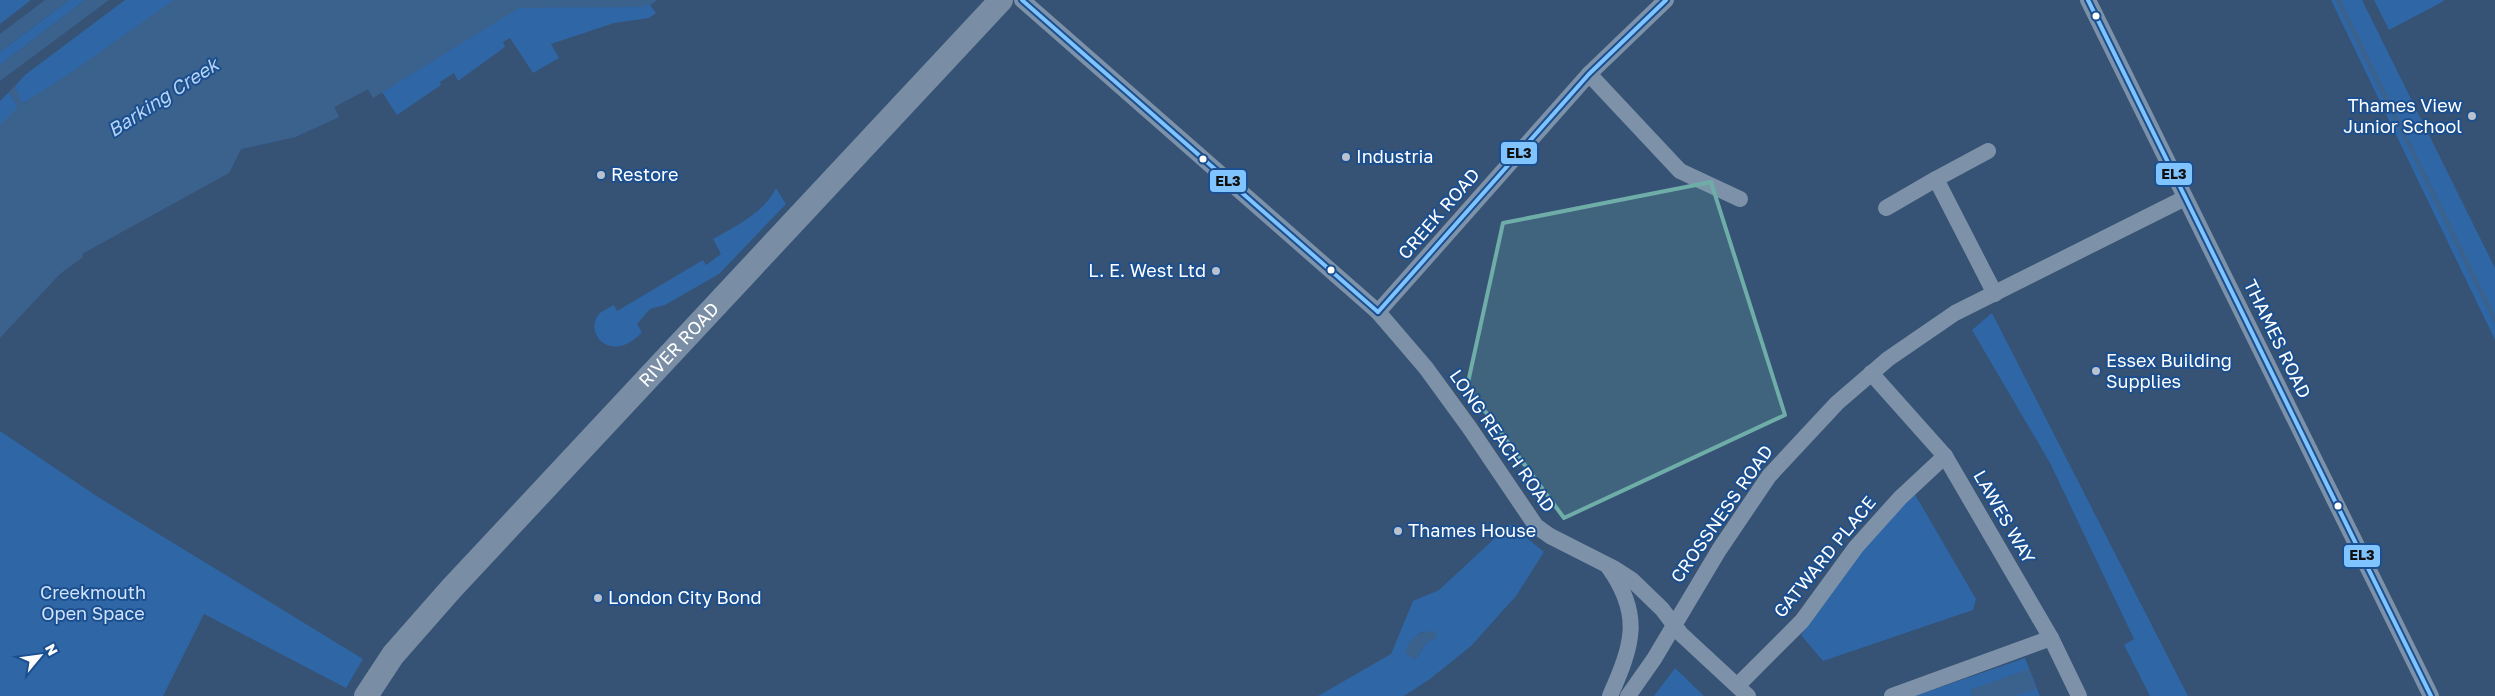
<svg xmlns="http://www.w3.org/2000/svg" width="2495" height="696" font-family="'Golos Text',sans-serif">
<rect width="100%" height="100%" fill="#365274"/>
<g fill="#2f66a5" fill-rule="evenodd">
<polygon points="0,0 31,0 0,24"/>
<polygon points="69,0 85,0 0,65 0,52"/>
<polygon points="125,0 216,0 21,104 15,86 25,75"/>
<polygon points="495,0 657,0 650,5 656,13 649,18 614,23 551,44 559,58 533,73 510,38 503,42 505,47 458,81 454,73 440,82 441,85 397,115 382,92 373,98 368,89 334,107 339,117 295,137 241,149 229,173 180,160"/>
<polygon points="2331,0 2362,0 2495,268 2495,340"/>
<polygon points="2374,0 2443,0 2444,1 2389,30"/>
<polygon points="9,92 18,107 0,139 0,101"/>
<path d="M776,188l10,16 -67,70 -54,31 -15,4 -13,15 5,8c-32,35 -60,-2 -42,-19 4,-3 10,-6 14,-8l3,6 86,-51 3,5 15,-11 -8,-15c23,-13 51,-26 63,-51z"/>
<polygon points="1992,313 2188,696 2150,696 2124,645 2134,639 2050,463 1972,330"/>
<polygon points="0,431 98,497 363,659 346,688 204,614 163,696 0,696"/>
<polygon points="1913,491 1976,599 1973,610 1823,661 1801,635 1853,561"/>
<path d="M1510,524l34,28 -28,44 -45,50 -41,33 -26,17h-86l73,-42 22,-53 26,-11zM1422,632l13,6 -9,5 -11,17 -8,-12 5,-8z"/>
<polygon points="2025,658 2040,696 1915,696"/>
<polygon points="1675,668 1704,696 1654,696"/>
</g>
<g fill="#3b618d">
<polygon points="45,0 69,0 0,52 0,34"/>
<polygon points="85,0 109,0 0,81 0,65"/>
<polygon points="174,0 657,0 643,7 519,8 373,98 368,89 334,107 339,117 295,137 241,149 229,173 82,254 83,257 60,274 0,338 0,125 18,107 9,92 15,86 22,104 72,72"/>
<path d="M1432,631l5,3 -2,4 -9,5 -11,17 -9,-6c1,-14 12,-22 26,-23z"/>
<polygon points="2029,669 2036,689 2015,696 1972,696 1970,690"/>
</g>
<g fill="none" stroke-linecap="round" stroke-linejoin="round">
<polyline stroke="#3b618d" stroke-width="4.5" points="2338,0 2495,320"/>
<g stroke="#7d92a8" stroke-width="16">
<polyline points="1022,0 1378,312 1426,368 1469,427 1536,526 1550,536 1615,569 1632,580 1662,609 1681,634 1748,696"/>
<polyline points="2088,0 2431,696"/>
<polyline points="1589,74 1680,171 1740,199"/>
<polyline points="1988,151 1936,179 1995,294"/>
<polyline points="1886,208 1936,179"/>
<polyline points="1378,312 1589,74 1666,0"/>
<polyline points="1871,373 1945,456 2051,638 2079,696"/>
<path d="M1609,568c34,48 23,78 1,128"/>
<polyline points="1738,685 1802,621 1856,547 1900,498 1945,456"/>
<polyline points="1628,696 1654,659 1719,550 1769,476 1837,403 1888,359 1955,313 2185,198"/>
<polyline points="1892,696 2051,638"/>
</g>
<path stroke="#798da4" stroke-width="24" id="s1" d="M366,696l27,-41 58,-66 550,-589"/>
<g stroke="#1b4f8f" stroke-width="8">
<g id="bus-1">
<polyline points="1022,0 1378,312"/>
<polyline points="2088,0 2431,696"/>
<polyline points="1378,312 1589,74 1666,0"/>
</g>
</g>
<use href="#bus-1" stroke="#80c4ff" stroke-width="4"/>
</g>
<path fill="#6fada8" fill-opacity="0.2" stroke="#6fada8" stroke-width="4" stroke-linejoin="round" d="M1711,182l74,233 -221,103 -97,-131 36,-164z"/>
<g fill="#fff" stroke="#1b4f8f" stroke-width="2">
<circle cx="2096" cy="16" r="4.5"/>
<circle cx="1203" cy="159" r="4.5"/>
<circle cx="1331" cy="270" r="4.5"/>
<circle cx="2338" cy="506" r="4.5"/>
</g>
<g fill="#b9c2ce" stroke="#1b4f8f" stroke-width="2">
<circle cx="2472" cy="116" r="5"/>
<circle cx="1346" cy="157" r="5"/>
<circle cx="601" cy="175" r="5"/>
<circle cx="1216" cy="271" r="5"/>
<circle cx="2096" cy="371" r="5"/>
<circle cx="1398" cy="531" r="5"/>
<circle cx="598" cy="598" r="5"/>
</g>
<g text-anchor="middle" stroke-width="4" stroke-linejoin="round" paint-order="stroke">
<g font-size="18" fill="#fff" stroke="#1b4f8f" text-anchor="start">
<text x="2462" y="112" text-anchor="end">Thames View<tspan x="2462" dy="21">Junior School</tspan></text>
<text x="1356" y="163">Industria</text>
<text x="611" y="181">Restore</text>
<text x="1206" y="277" text-anchor="end">L. E. West Ltd</text>
<text x="2106" y="367">Essex Building<tspan x="2106" dy="21">Supplies</tspan></text>
<text x="1408" y="537">Thames House</text>
<text x="608" y="604">London City Bond</text>
</g>
<g font-size="18" fill="#fff" stroke="#1b4f8f">
<text transform="translate(1439 214) rotate(-49)" y="6">CREEK ROAD</text>
<text transform="translate(2277 339) rotate(64)" y="6">THAMES ROAD</text>
<text dy="6" stroke="none"><textPath href="#s1" startOffset="471">RIVER ROAD</textPath></text>
<text transform="translate(1502 441) rotate(55)" y="6">LONG REACH ROAD</text>
<text transform="translate(1722 514) rotate(-55)" y="6">CROSSNESS ROAD</text>
<text transform="translate(2004 517) rotate(60)" y="6">LAWES WAY</text>
<text transform="translate(1825 557) rotate(-51)" y="6">GATWARD PLACE</text>
</g>
<g font-size="18" fill="#cfe3fa" stroke="#1b4f8f">
<text x="93" y="599">Creekmouth<tspan x="93" dy="21">Open Space</tspan></text>
</g>
<g font-size="19" font-style="italic" fill="#b5d3f5" stroke="#1b4f8f">
<text transform="translate(163 97) rotate(-33)" y="7">Barking Creek</text>
</g>
</g>
<g stroke="#1b4f8f" stroke-width="2">
<rect x="1500" y="141" width="38" height="24" rx="5" fill="#80c4ff"/>
<rect x="2155" y="162" width="38" height="24" rx="5" fill="#80c4ff"/>
<rect x="1209" y="169" width="38" height="24" rx="5" fill="#80c4ff"/>
<rect x="2343" y="544" width="38" height="24" rx="5" fill="#80c4ff"/>
</g>
<g font-size="14" text-anchor="middle" font-weight="bold" fill="#111">
<text x="1519" y="158">EL3</text>
<text x="2174" y="179">EL3</text>
<text x="1228" y="186">EL3</text>
<text x="2362" y="560">EL3</text>
</g>
<g transform="translate(40 656) rotate(61)" stroke="#1b4f8f" stroke-width="4" paint-order="stroke">
<path d="M0-4L9 19L0 12L-9 19Z" fill="#ffffff"/>
<text y="-8" font-size="14" font-weight="bold" text-anchor="middle" fill="#ffffff">N</text>
</g>
</svg>
